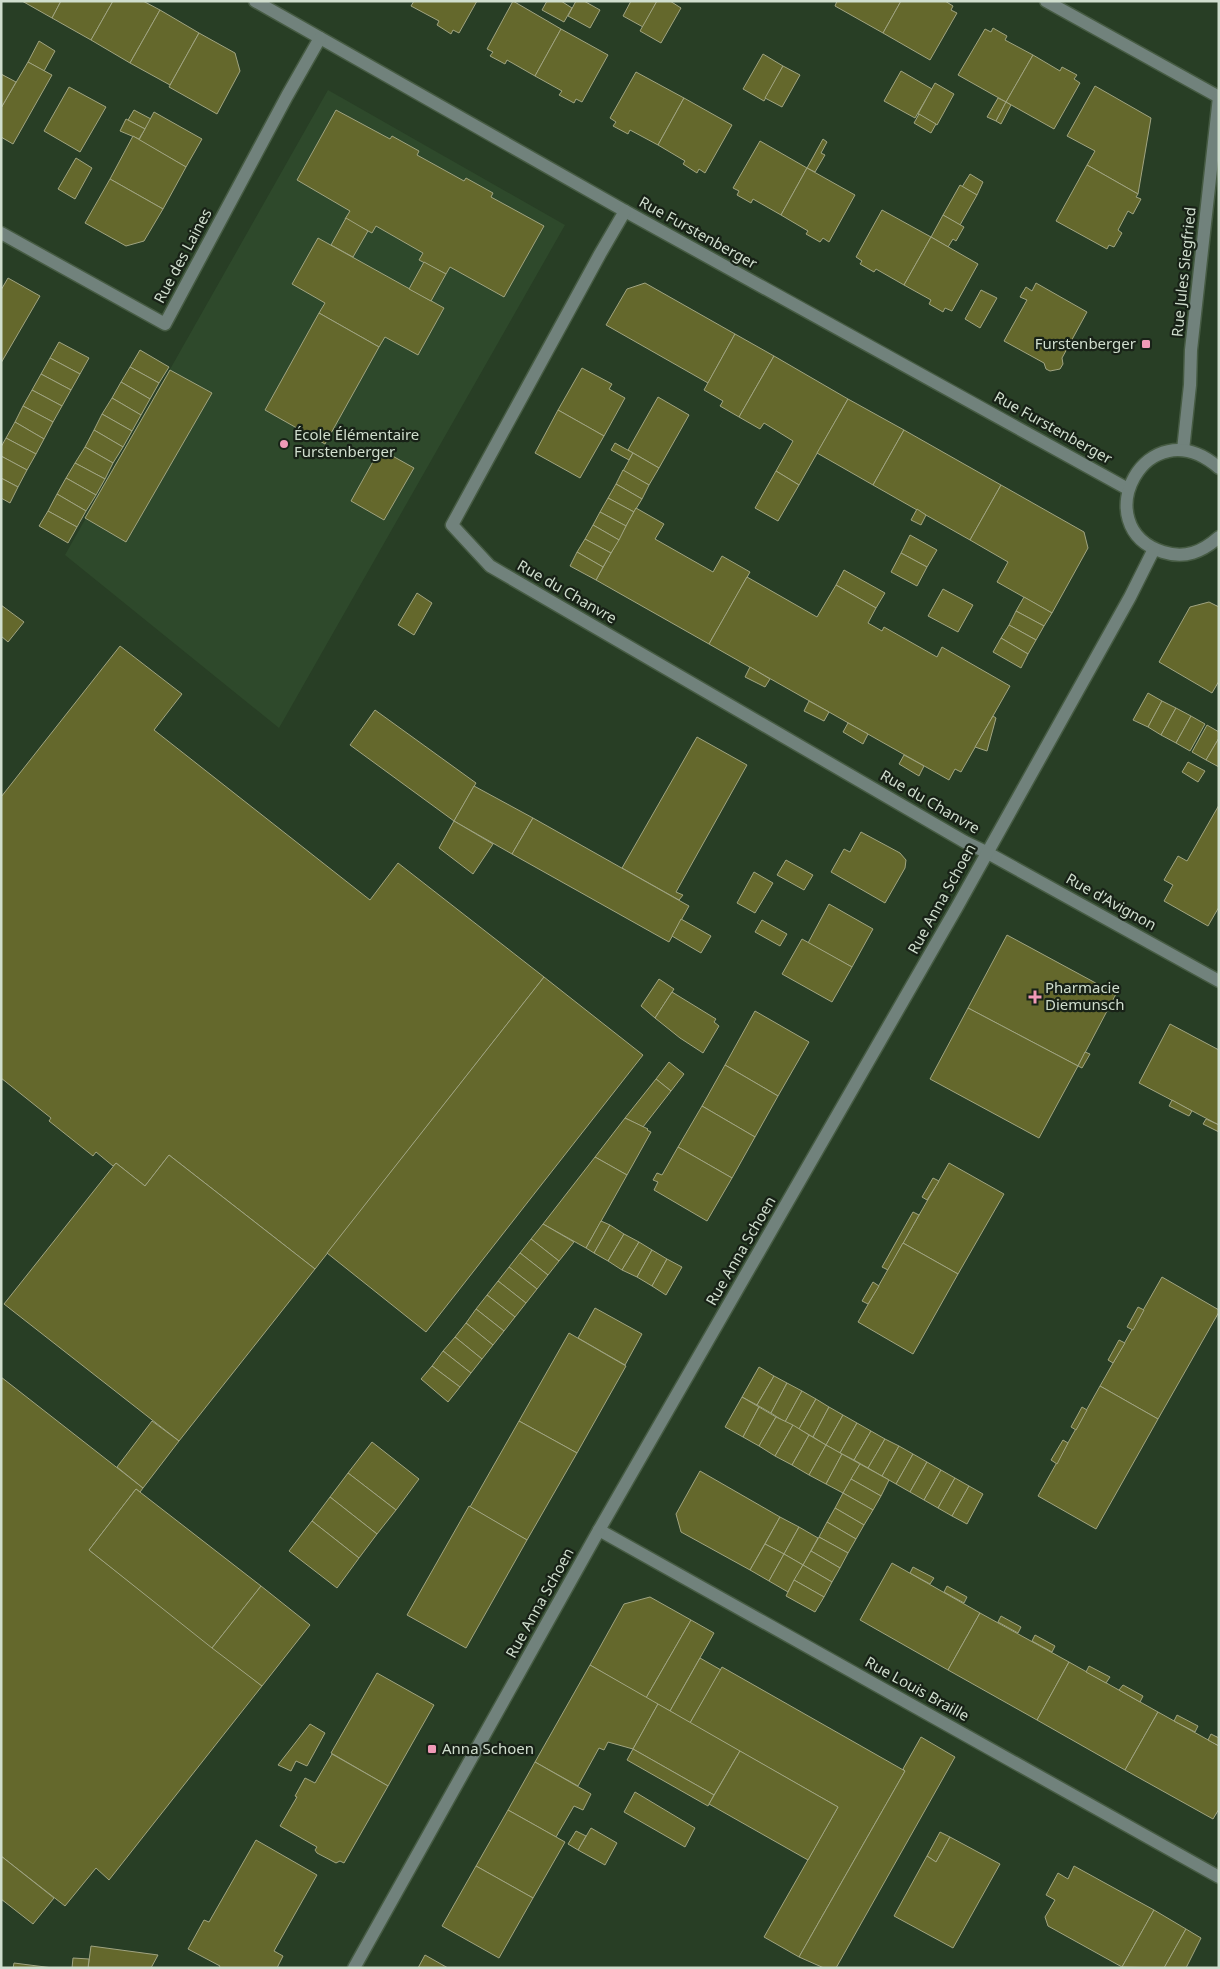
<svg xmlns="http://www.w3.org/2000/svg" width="1220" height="1969" font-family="'Noto Sans',sans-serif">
<rect width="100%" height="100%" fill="#283e25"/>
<polygon fill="#2e492b" points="328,90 565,225 279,728 65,555"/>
<g fill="#64682c" stroke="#a0a481">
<polygon points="22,1 61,1 52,18"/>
<polygon points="61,1 113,1 91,40 52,18"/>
<polygon points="113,1 143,1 160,10 130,63 91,40"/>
<polygon points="414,1 477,1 459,33 453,30 451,34 437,25 439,21 411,6"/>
<polygon points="513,1 561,29 535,76 507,60 505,64 490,56 493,52 487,49"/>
<polygon points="547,1 561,1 572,8 564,22 542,10"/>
<polygon points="576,1 584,1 600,10 590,28 568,16"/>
<polygon points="631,1 657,1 643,27 623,16"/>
<polygon points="657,1 670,1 681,8 661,43 640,31"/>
<polygon points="837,1 901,1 883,33 835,6"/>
<polygon points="901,1 945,1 953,6 951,10 957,13 930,60 883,33"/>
<polygon points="160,10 199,33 170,85 130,63"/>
<polygon points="993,28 1007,36 1005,40 1033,55 1006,102 958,75 985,29 991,32"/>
<polygon points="561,29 608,55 582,102 576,99 574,103 559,95 562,91 535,76"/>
<polygon points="199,33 235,53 240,71 217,114 169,87"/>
<polygon points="39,41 55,51 44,71 28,62"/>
<polygon points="763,54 783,66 764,101 743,89"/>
<polygon points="1033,55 1060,71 1062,67 1077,75 1074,79 1080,83 1054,129 1006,102"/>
<polygon points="28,62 52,75 13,144 1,137 1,108"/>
<polygon points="783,66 800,75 782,107 765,98"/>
<polygon points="901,71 932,89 915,118 884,101"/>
<polygon points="636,72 684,98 658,145 630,130 628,134 613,126 616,122 610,118"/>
<polygon points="1,74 16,82 1,108"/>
<polygon points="935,83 954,94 937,125 918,114"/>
<polygon points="1095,86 1151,118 1138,194 1087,165 1095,151 1067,136"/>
<polygon points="69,87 106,107 80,152 44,131"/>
<polygon points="684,98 732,125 705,173 699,169 697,173 683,164 685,161 658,145"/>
<polygon points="998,98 1006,102 996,121 987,117"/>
<polygon points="1006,102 1011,105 1001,124 996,121"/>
<polygon points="134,110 151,119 145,129 128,120"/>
<polygon points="336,110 390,139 392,136 419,151 417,155 464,181 466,178 493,193 491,197 544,226 504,297 450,267 446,274 419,260 423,253 376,226 372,233 345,219 350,211 297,180"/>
<polygon points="154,112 202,139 186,167 139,140"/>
<polygon points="919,114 936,124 931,133 914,123"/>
<polygon points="126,119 145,129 139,139 120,131"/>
<polygon points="133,136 186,167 163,209 110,179"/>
<polygon points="823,139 827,142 821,153 825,155 815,172 807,168"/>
<polygon points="760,141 807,168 781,215 753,199 751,203 737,195 739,191 733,188"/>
<polygon points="76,158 92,168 75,199 58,189"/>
<polygon points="1087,165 1138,194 1136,197 1141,199 1133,214 1128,211 1118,230 1122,233 1114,247 1109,245 1107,249 1056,221"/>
<polygon points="807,168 855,195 829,242 823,238 820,242 806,234 808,231 781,215"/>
<polygon points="970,174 983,182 977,195 962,187"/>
<polygon points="110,179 163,209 144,241 126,246 85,223"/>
<polygon points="960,185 977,195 960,225 943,215"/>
<polygon points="882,210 931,237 904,285 876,269 874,272 860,264 862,261 856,257"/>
<polygon points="943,215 964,227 956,241 953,239 948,247 931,237"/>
<polygon points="346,218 368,231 353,257 331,245"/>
<polygon points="931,237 978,264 952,311 945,308 943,312 929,304 931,300 904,285"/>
<polygon points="318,238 444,308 418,355 385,337 379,347 319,313 325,303 292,284"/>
<polygon points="424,262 446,274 431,301 409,289"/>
<polygon points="8,278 40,296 1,363 1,290"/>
<polygon points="645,283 735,334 708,383 606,325 627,289"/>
<polygon points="1036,283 1087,312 1062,358 1063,364 1060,369 1050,371 1046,369 1044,363 1004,341 1027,300 1020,297 1026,287 1032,291"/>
<polygon points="981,290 997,298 980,328 965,319"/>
<polygon points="319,313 379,347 325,444 265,410"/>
<polygon points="735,334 774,356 739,417 720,406 723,401 704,390"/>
<polygon points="59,342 89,358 80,374 50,358"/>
<polygon points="140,350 169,367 159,383 130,367"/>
<polygon points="774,356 848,399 799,485 776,471 793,441 764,423 760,429 739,417"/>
<polygon points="50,358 80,374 71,390 41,374"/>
<polygon points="130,367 159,383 150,399 121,382"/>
<polygon points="582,368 612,384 609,389 625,398 604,436 558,410"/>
<polygon points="170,370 212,393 126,542 85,518"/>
<polygon points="41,374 71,390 62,406 32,390"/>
<polygon points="121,382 150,399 141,415 112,398"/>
<polygon points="32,390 62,406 53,422 23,406"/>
<polygon points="658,397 689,415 659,468 628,450"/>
<polygon points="112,398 141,415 132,431 102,414"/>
<polygon points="848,399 904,430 873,485 817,453"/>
<polygon points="23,406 53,422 44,439 15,422"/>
<polygon points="558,410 604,436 580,478 535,453"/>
<polygon points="102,414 132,431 123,447 94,430"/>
<polygon points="15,422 44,439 36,454 6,438"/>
<polygon points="94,430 123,447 113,463 85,447"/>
<polygon points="904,430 1001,485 970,540 873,485"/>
<polygon points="6,438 36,454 27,470 1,456 1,447"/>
<polygon points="615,443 633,453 629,460 611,450"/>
<polygon points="85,447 113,463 105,479 75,463"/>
<polygon points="380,449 414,468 384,520 351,501"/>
<polygon points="633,453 659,468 649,485 623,471"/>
<polygon points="1,456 27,470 18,487 1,478"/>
<polygon points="75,463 105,479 96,495 66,478"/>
<polygon points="623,470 649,485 642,499 616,484"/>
<polygon points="776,471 799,485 778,521 755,508"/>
<polygon points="1,478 18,487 10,503 1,498"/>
<polygon points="66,478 96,495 86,511 57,494"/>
<polygon points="616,484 642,499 634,512 608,498"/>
<polygon points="1001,485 1084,532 1088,548 1052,613 997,582 1008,562 970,540"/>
<polygon points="57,494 86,511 77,527 48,511"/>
<polygon points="608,498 634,512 626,526 600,512"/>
<polygon points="636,508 664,524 655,539 713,572 722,556 750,572 709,644 596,580"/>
<polygon points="917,509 926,515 921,525 911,520"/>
<polygon points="48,511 77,527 68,543 39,526"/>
<polygon points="600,512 626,526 619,540 593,525"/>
<polygon points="593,525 619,540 611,553 585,539"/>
<polygon points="910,535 937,550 927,567 901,553"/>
<polygon points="585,539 611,553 603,567 577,552"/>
<polygon points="577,552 603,567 596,580 570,566"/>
<polygon points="901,553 927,567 917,586 891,572"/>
<polygon points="844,570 885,593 876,608 836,585"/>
<polygon points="747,577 817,617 836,585 876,608 868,623 882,631 884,627 937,657 942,647 1010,686 961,772 955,769 949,780 709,644"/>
<polygon points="943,589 973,605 958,632 928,616"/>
<polygon points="417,593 432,603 414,635 398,625"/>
<polygon points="1024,597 1052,613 1044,626 1016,611"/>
<polygon points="1209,602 1219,607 1219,681 1212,693 1159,662 1190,607"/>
<polygon points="1,605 24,622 8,642 1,636"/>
<polygon points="1016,611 1044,626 1036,640 1009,625"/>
<polygon points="1009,625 1036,640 1028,654 1001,638"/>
<polygon points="1001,638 1028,654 1021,668 993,652"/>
<polygon points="120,646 182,694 154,730 370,900 398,863 544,977 315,1269 169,1155 145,1186 116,1163 113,1166 96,1152 93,1156 49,1121 51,1118 1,1078 1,797"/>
<polygon points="750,667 770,679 765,687 745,677"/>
<polygon points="1148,693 1162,701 1148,727 1133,720"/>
<polygon points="809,701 829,712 824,721 804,711"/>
<polygon points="1162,701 1176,708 1161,735 1148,727"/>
<polygon points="1176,708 1191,716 1176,743 1161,735"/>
<polygon points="375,710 476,783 454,821 350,745"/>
<polygon points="993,716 996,718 987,751 975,747"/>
<polygon points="1191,716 1205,724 1190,751 1176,743"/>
<polygon points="848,723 868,734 863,744 843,732"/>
<polygon points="1207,725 1219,732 1219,738 1206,760 1192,752"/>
<polygon points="697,737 747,765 676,892 683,895 679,900 622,868"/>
<polygon points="1219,738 1219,767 1206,760"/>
<polygon points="904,755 924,766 919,776 899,764"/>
<polygon points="1188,762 1205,771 1198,782 1182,772"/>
<polygon points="474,786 533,818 512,854 454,821"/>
<polygon points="1219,805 1219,907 1208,926 1164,901 1173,885 1164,880 1178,856 1187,861"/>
<polygon points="533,818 689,906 669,942 512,854"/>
<polygon points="454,821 493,844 473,874 439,848"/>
<polygon points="861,832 900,853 906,860 905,868 885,903 831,872 844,849 850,852"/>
<polygon points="786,860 813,875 804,890 777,875"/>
<polygon points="754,872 773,883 755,913 737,903"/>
<polygon points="829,904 873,929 852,967 808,943"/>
<polygon points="681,919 711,936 701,953 672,936"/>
<polygon points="762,920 787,934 780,946 755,932"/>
<polygon points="1007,935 1116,994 1078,1066 968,1008"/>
<polygon points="802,939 852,967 832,1002 782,974"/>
<polygon points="544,977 643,1055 426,1332 327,1253"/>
<polygon points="659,979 674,989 655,1018 641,1006"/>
<polygon points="672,992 716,1019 714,1022 719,1026 703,1053 680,1038 655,1018"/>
<polygon points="968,1008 1078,1066 1039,1138 930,1079"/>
<polygon points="755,1011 809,1042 778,1096 725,1065"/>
<polygon points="1170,1024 1219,1050 1219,1125 1139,1083"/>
<polygon points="1085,1052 1090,1054 1082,1068 1078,1066"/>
<polygon points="669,1062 684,1074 671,1091 656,1079"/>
<polygon points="725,1065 778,1096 755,1137 702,1106"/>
<polygon points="656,1079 671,1091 643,1127 625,1118"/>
<polygon points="1172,1100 1192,1111 1189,1116 1169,1106"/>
<polygon points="702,1106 755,1137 732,1178 678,1147"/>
<polygon points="625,1118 648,1129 647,1130 651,1132 627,1175 595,1157"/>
<polygon points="1206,1119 1219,1125 1219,1132 1203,1124"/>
<polygon points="678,1147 732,1178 707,1221 654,1190 658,1182 653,1180 657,1173 662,1175"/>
<polygon points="169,1155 315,1269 179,1441 4,1304 116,1163 145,1186"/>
<polygon points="595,1157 627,1175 586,1248 543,1224"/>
<polygon points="949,1163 1004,1194 958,1274 903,1243"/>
<polygon points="933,1178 939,1181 927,1200 922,1197"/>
<polygon points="913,1212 919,1215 888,1270 882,1267"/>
<polygon points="601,1221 610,1225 594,1253 586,1248"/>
<polygon points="543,1224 574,1242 559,1261 531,1239"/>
<polygon points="610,1225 624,1234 608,1261 594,1253"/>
<polygon points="624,1234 639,1242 622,1270 608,1261"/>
<polygon points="531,1239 559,1261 548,1275 520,1253"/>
<polygon points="639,1242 652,1250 637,1277 622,1270"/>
<polygon points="903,1243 958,1274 913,1354 858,1322"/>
<polygon points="652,1250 667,1259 652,1286 637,1277"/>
<polygon points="520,1253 548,1275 537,1289 509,1267"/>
<polygon points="667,1259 682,1267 666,1295 652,1286"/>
<polygon points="509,1267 537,1289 526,1303 498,1281"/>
<polygon points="1162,1277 1219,1310 1219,1312 1158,1419 1100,1386"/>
<polygon points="498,1281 526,1303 515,1317 487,1295"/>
<polygon points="873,1282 879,1286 868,1304 862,1301"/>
<polygon points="487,1295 515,1317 504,1331 476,1309"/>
<polygon points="1138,1307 1144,1310 1133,1330 1127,1327"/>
<polygon points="595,1308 642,1334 625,1365 578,1338"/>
<polygon points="476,1309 504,1331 493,1345 466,1323"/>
<polygon points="466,1323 493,1345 482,1359 455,1337"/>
<polygon points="569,1333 626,1366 577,1453 519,1421"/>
<polygon points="455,1337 482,1359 471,1373 443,1351"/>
<polygon points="1119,1340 1125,1343 1113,1363 1108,1360"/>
<polygon points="443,1351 471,1373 460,1387 432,1366"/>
<polygon points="432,1366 460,1387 448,1402 421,1379"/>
<polygon points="759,1367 774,1376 757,1405 742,1397"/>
<polygon points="774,1376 787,1383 771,1413 757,1405"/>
<polygon points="1,1377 143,1488 140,1492 136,1489 89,1550 262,1686 109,1880 96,1868 65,1906 1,1856"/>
<polygon points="787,1383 802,1391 785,1422 771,1413"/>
<polygon points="1100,1386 1158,1419 1096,1529 1038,1496"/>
<polygon points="802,1391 816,1399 799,1429 785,1422"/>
<polygon points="742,1397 759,1407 743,1437 725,1427"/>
<polygon points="816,1399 829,1407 813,1437 799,1429"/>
<polygon points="759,1407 776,1417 759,1446 743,1437"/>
<polygon points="829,1407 843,1415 826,1445 813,1437"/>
<polygon points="1082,1407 1087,1410 1076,1430 1071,1427"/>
<polygon points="843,1415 857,1423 840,1453 826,1445"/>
<polygon points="776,1417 793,1425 775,1456 759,1446"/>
<polygon points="152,1421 179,1441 143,1488 117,1467"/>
<polygon points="519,1421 577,1453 527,1540 470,1507"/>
<polygon points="857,1423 871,1431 854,1460 840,1453"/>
<polygon points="793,1425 809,1435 792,1465 775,1456"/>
<polygon points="871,1431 885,1439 868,1468 854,1460"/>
<polygon points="809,1435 826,1445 809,1475 792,1465"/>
<polygon points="885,1439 899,1446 882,1476 868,1468"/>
<polygon points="1063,1440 1068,1443 1057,1464 1051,1460"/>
<polygon points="372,1442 419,1479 396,1510 348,1473"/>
<polygon points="826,1445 842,1454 826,1484 809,1475"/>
<polygon points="899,1446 913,1454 896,1484 882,1476"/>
<polygon points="842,1454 860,1464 843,1493 826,1484"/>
<polygon points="913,1454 927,1462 910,1492 896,1484"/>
<polygon points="927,1462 941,1470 924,1500 910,1492"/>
<polygon points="860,1464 889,1480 881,1496 851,1479"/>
<polygon points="941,1470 955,1478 938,1508 924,1500"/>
<polygon points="700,1471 780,1517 750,1570 681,1532 676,1514"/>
<polygon points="348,1473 396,1510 377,1534 330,1497"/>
<polygon points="955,1478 969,1486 952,1516 938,1508"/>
<polygon points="851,1479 881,1496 873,1510 843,1493"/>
<polygon points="969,1486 983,1494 967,1524 952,1516"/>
<polygon points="136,1489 261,1586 212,1648 89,1550"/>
<polygon points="843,1493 873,1510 864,1525 835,1508"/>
<polygon points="330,1497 377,1534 359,1558 312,1521"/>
<polygon points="469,1506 527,1540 466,1648 407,1615"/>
<polygon points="835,1508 864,1525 856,1539 827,1522"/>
<polygon points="780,1517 799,1527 784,1554 765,1544"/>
<polygon points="312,1521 359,1558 337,1588 289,1551"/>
<polygon points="827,1522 856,1539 848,1553 819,1537"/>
<polygon points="799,1527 818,1538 803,1565 784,1554"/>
<polygon points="819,1537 848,1553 840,1568 811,1551"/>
<polygon points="765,1544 784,1554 769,1581 750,1570"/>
<polygon points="811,1551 840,1568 832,1582 803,1565"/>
<polygon points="784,1554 803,1565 788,1592 769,1581"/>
<polygon points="892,1563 980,1613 948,1670 860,1620"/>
<polygon points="803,1565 832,1582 824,1597 794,1580"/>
<polygon points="913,1567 934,1578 930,1584 910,1573"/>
<polygon points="794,1580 824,1597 815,1612 786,1596"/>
<polygon points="261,1586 310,1625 262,1686 212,1648"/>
<polygon points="947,1586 967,1597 964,1603 944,1592"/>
<polygon points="650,1597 691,1620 646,1698 590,1665 624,1604"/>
<polygon points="980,1613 1069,1662 1037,1720 948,1670"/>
<polygon points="1001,1616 1021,1627 1018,1633 998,1622"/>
<polygon points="691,1620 714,1633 670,1711 646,1698"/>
<polygon points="1035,1635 1055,1646 1052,1652 1032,1641"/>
<polygon points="700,1658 721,1670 690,1723 670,1711"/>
<polygon points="1069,1662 1158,1712 1125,1770 1037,1720"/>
<polygon points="590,1665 658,1704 633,1749 608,1742 604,1750 599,1748 578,1786 535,1762"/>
<polygon points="1089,1666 1110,1677 1106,1683 1086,1672"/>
<polygon points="722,1667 905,1771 799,1957 764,1937 838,1807 690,1723"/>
<polygon points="377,1673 434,1705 388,1786 331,1753"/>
<polygon points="1123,1685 1143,1696 1140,1702 1119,1690"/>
<polygon points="658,1704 740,1751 714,1795 633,1749"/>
<polygon points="1158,1712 1219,1746 1219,1809 1213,1819 1125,1770"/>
<polygon points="1177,1715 1198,1726 1195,1732 1174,1721"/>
<polygon points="310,1724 325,1733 307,1766 296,1761 291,1771 278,1765"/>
<polygon points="1211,1734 1219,1738 1219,1746 1208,1740"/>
<polygon points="921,1737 955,1757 836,1968 824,1968 799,1957 905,1771 903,1769"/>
<polygon points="633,1749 714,1795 708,1806 627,1760"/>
<polygon points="740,1751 838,1807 808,1860 709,1804"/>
<polygon points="332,1754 388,1786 344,1863 340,1861 336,1863 317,1853 315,1850 317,1847 280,1826 297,1797 295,1796 305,1778 315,1783"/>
<polygon points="535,1762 591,1794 583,1810 574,1806 556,1837 508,1810"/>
<polygon points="635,1792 695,1828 685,1847 624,1812"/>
<polygon points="508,1810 565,1842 533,1898 476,1866"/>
<polygon points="591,1828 617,1843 605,1865 578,1850"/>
<polygon points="576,1831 586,1836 578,1850 568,1844"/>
<polygon points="940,1832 950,1837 936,1862 927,1856"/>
<polygon points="950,1837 1000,1864 953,1948 894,1916 927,1856 936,1862"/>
<polygon points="256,1840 317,1875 274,1951 283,1956 277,1968 219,1968 220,1966 188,1949 204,1920 209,1922"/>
<polygon points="1,1856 54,1898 33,1924 1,1899"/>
<polygon points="476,1866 533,1898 499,1958 442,1926"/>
<polygon points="1074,1866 1154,1910 1122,1967 1048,1926 1045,1917 1055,1900 1046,1895 1058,1873 1068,1879"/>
<polygon points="1154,1910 1186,1929 1164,1968 1122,1967"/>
<polygon points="1186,1929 1201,1938 1186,1968 1164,1968"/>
<polygon points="91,1946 158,1955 151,1968 88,1968"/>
<polygon points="425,1955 448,1968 418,1968"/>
<polygon points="73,1958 89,1959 88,1968 72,1968"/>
<polygon points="14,1963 53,1968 13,1968"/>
</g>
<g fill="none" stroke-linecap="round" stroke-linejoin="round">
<g stroke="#465b43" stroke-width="15">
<g id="minor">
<polyline points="255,1 625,211 1128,489"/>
<polyline points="1046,1 1219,97"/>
<polyline points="625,211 600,254 452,525 490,566 965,842 986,852 1219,981"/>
<polyline points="1,233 165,324 287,96 320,38"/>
<polyline points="1183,450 1190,385 1191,350 1219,97"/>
<path d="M1219,468c-73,-63 -134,59 -56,84 22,7 39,0 56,-15"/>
<polyline points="599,1530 1219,1877"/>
<polyline points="354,1968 599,1530 957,907 1130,597 1154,549"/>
</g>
</g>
<use href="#minor" stroke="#71827c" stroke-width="12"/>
</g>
<g fill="#f09ab7" stroke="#182217" stroke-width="2">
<rect x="1141" y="339" width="10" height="10" rx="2.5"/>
<circle cx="284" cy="444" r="5"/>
<path d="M1032.5 989.5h5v5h5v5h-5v5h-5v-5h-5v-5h5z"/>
<rect x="427" y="1744" width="10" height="10" rx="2.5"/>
</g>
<g text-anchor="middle" stroke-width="4.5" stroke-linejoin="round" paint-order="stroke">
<g font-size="15" fill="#d0dece" stroke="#182217">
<text transform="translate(698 233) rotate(29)" y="5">Rue Furstenberger</text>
<text transform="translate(183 256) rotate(-62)" y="5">Rue des Laines</text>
<text transform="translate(1184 272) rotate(-84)" y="5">Rue Jules Siegfried</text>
<text transform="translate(1053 428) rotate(29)" y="5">Rue Furstenberger</text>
<text transform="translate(567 592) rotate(30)" y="5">Rue du Chanvre</text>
<text transform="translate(930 802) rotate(30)" y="5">Rue du Chanvre</text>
<text transform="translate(942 899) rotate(-61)" y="5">Rue Anna Schoen</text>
<text transform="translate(1111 902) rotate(29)" y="5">Rue d'Avignon</text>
<text transform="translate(741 1251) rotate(-60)" y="5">Rue Anna Schoen</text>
<text transform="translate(540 1603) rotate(-61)" y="5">Rue Anna Schoen</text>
<text transform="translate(917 1689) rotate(29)" y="5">Rue Louis Braille</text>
</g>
<g font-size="15" fill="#d0dece" stroke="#182217" text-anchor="start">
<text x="1136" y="349" text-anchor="end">Furstenberger</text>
<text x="294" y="440">École Élémentaire<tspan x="294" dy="17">Furstenberger</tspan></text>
<text x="1045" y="993">Pharmacie<tspan x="1045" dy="17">Diemunsch</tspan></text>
<text x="442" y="1754">Anna Schoen</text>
</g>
</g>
<rect width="1220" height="1969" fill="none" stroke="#d0dece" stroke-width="5"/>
</svg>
